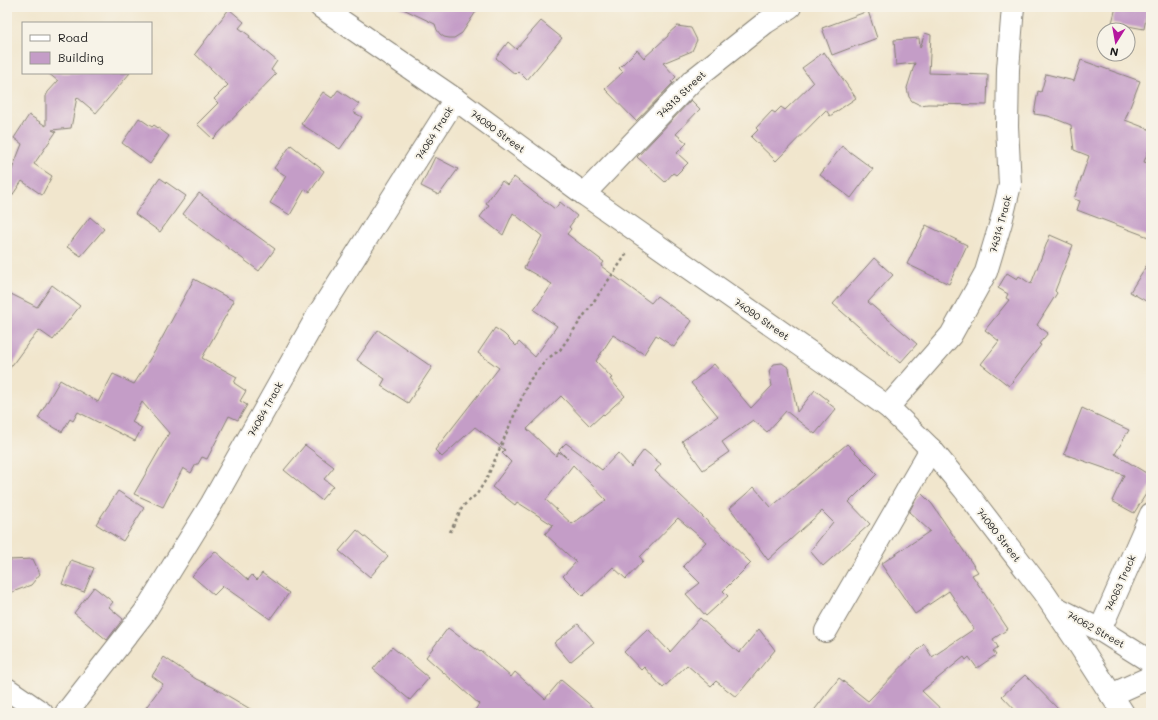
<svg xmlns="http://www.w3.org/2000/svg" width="1158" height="720" font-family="Mali,sans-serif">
<rect width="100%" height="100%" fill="#f7f3e8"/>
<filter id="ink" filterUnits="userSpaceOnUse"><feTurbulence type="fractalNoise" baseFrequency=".025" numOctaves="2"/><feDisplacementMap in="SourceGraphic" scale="8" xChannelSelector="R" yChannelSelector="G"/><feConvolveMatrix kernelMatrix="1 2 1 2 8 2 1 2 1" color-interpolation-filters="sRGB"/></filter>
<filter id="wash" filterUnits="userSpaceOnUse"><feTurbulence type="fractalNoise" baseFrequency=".012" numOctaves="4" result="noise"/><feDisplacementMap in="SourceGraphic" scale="16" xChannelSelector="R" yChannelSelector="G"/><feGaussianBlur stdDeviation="0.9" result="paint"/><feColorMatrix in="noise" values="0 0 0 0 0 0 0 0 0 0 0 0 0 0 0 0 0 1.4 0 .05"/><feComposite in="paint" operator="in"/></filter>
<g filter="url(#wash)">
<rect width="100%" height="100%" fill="#f1e6cd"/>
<g id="blocks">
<g fill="#c49dc7" fill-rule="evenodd">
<polygon points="399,7 479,7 462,33 454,38 449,38 444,37 440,34 437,30 435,24"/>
<polygon points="1116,7 1148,7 1144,29 1112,23"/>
<polygon points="229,9 244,22 239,28 250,36 249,38 277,61 271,70 276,74 213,139 197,124 218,103 214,99 228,85 195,54"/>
<polygon points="868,11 877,38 832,55 822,28"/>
<polygon points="541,21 562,38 527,80 518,71 515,74 496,58 508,42 516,49"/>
<polygon points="677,26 691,28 697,40 692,51 663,63 676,77 671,82 673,83 636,121 605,89 623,72 619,68 637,50 644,58 668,36 668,34"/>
<polygon points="925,33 931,35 929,73 988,75 987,105 928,104 920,105 912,101 909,97 907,88 915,63 896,65 894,40 919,38 920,48"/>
<polygon points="824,52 856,98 830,116 826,110 776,161 751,137 758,130 756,128 772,111 775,113 781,107 785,110 813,83 802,68"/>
<polygon points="1081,60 1140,81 1125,120 1151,130 1151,144 1144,162 1151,164 1151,238 1077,210 1080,201 1074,199 1089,156 1074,150 1071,125 1048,116 1034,114 1038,91 1041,92 1046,74 1074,81"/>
<polygon points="48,73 130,73 96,113 77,97 71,128 52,130 56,132 34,164 52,176 42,195 22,181 7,203 7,182 22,144 14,138 29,115 46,126 46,96 48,92 58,81"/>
<polygon points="338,90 359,104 353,112 362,117 340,149 301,124 323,92 332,98"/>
<polygon points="691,100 700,109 676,134 687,143 677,153 688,163 676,175 673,173 665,182 637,157"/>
<polygon points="139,118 152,127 154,125 169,136 150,164 122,143"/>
<polygon points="291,145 324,171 310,192 305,189 290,215 270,203 286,176 274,168"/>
<polygon points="842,146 873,169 851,198 820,175"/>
<polygon points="435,157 458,169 439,195 421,186"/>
<path d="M514,177l41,32 5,-7 17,14 -8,11 2,2 -4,5 37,28 -3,4 50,37 6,-7 35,25 -18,26 -18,-12 -12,19 -31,-19 -17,26 16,17 -2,1 15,17 -21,19 -1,-1 -13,12 -29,-30 -34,33 29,27 3,-4 9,7 -9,-9 7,-7 36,27 16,-17 13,14 13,-17 17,14 -6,7 96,92 -28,28 5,5 -22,20 -20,-22 14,-11 -17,-17 23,-24 -28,-24 -38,39 3,4 -17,18 -13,-12 -30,29 -20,-20 13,-14 -31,-28 8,-9 -36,-23 -2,3 -23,-18 19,-25 -9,-9 3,-3 -30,-23 -33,30 -7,-7 64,-82 -21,-15 17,-25 9,6 12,12 3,-4 16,15 22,-31 -23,-16 18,-26 -28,-16 18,-32 -29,-23 -10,22 -23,-18 9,-12 -3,-2 16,-22 5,4zM573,465l33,35 -34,24 -26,-24z"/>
<polygon points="160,178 186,196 160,232 135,214"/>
<polygon points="199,193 275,249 259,271 183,214"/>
<polygon points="90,217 104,229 81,256 67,247"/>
<polygon points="926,225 967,245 949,284 907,264"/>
<polygon points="1050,235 1073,245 1055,291 1057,293 1037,325 1048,333 1039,344 1041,345 1009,386 981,364 999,341 985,330 1009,300 1006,298 1008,294 998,288 1007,273 1017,279 1019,276 1031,284"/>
<polygon points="874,258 893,275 868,302 917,344 900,363 833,304"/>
<polygon points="1151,258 1151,304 1130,292"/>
<polygon points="194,279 234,301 202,358 237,377 234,383 246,391 240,401 247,405 238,420 229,416 207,459 202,457 198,464 196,464 191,473 183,468 163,507 134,494 169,433 142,402 132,422 142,428 135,441 78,412 73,421 70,419 62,432 38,418 60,380 98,402 113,374 134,384 155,351"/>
<polygon points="52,285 80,306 53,340 39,330 33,338 32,338 7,372 7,292 37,307"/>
<polygon points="378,330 432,367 408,403 381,386 385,379 357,360"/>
<polygon points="782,363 789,368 797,412 815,390 828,400 827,402 836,409 815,434 786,411 767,432 753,420 722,442 729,452 703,470 682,441 718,416 691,383 714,364 751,408 772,386 769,371 774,364"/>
<polygon points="1082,408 1129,430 1115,454 1151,476 1151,486 1134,513 1112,501 1124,475 1064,454"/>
<polygon points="847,444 877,474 849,502 870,524 823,566 810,551 833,522 822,511 768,560 730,508 754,487 771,507"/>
<polygon points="305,445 334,467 324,479 333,486 321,500 284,470"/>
<polygon points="118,491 144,508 123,541 96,524"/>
<polygon points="922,494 932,504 978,572 972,575 1008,629 993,639 998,647 993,651 996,655 977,668 969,657 966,660 964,657 922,691 945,713 812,713 839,678 868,701 924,644 932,657 974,629 949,591 915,614 881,564 930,531 909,512 916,499"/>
<polygon points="357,530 388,556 370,577 339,551"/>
<polygon points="215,551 248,580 252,575 257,580 262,573 289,593 270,619 223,586 214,595 192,576"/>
<polygon points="33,559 40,574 31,585 7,594 7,560"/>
<polygon points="71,560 94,568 84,592 62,584"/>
<polygon points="94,587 113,602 109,607 123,619 107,640 74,613"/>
<polygon points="700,618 739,653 759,629 775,650 736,697 716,681 711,686 687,665 663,688 644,667 641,670 624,652 648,629 670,652"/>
<polygon points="578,624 594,642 570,662 554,643"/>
<polygon points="448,628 480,652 481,651 511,677 515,672 545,699 561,680 600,713 473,713 479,704 426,657"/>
<polygon points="392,647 429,678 410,700 373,669"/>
<polygon points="164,657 196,679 213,687 257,713 142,713 163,684 152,676"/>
<polygon points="1025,675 1062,713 1018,713 1002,696"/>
</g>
</g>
</g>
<g filter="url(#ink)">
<use href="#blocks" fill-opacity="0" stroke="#868174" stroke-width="1"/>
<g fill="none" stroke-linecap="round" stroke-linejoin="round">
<g stroke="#868174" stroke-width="24">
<g id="minor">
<polyline points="321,7 455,99 584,194 888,407 931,449 964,489 1044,593 1078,643 1123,713"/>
<polyline points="584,194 693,80 765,23 790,7"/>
<polyline points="888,407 951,335 986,272 1001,222 1010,185 1007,126 1008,69 1013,7"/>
<polyline points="1055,607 1100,630 1151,662"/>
<polyline points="1100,630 1151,514"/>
<polyline points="826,631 931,449"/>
<polyline points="7,689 42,713"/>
<polyline points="1111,695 1151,677"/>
<polyline points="66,713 144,613 212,503 318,315 455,99"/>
</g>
</g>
<polyline stroke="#868174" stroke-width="2.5" stroke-dasharray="3 3" stroke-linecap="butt" points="450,532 463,506 477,494 487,478 529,381 547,359 560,350 628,252"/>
<use href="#minor" stroke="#fff" stroke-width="22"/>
</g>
</g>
<g text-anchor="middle" stroke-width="4" stroke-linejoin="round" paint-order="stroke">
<g font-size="10" fill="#1c1c1c" stroke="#f7f3e8">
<text transform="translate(681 94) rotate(-44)" y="4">74313 Street</text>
<text transform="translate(498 131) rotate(36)" y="4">74090 Street</text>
<text transform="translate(434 133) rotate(-58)" y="4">74064 Track</text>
<text transform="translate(1000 224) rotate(-75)" y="4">74314 Track</text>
<text transform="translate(762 319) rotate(35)" y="4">74090 Street</text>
<text transform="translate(265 409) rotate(-61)" y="4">74064 Track</text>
<text transform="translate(999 535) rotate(52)" y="4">74090 Street</text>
<text transform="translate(1120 583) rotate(-66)" y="4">74063 Track</text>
<text transform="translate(1096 629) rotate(29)" y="4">74062 Street</text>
</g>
</g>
<rect width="1158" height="720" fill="none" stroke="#f7f3e8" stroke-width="24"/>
<rect x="22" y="22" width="130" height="52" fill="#f7f3e8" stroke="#9f9d96"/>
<rect x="30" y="35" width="20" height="6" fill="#ffffff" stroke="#9f9d96"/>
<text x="58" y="42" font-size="12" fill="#1c1c1c">Road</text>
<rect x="30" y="52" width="20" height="12" fill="#c49dc7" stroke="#9f9d96"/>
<text x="58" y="62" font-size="12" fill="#1c1c1c">Building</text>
<g transform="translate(1116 42) rotate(191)"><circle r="19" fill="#f7f3e8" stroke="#9f9d96"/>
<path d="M0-3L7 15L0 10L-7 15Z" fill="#b5179e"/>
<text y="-6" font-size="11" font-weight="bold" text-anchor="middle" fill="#1c1c1c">N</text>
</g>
</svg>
